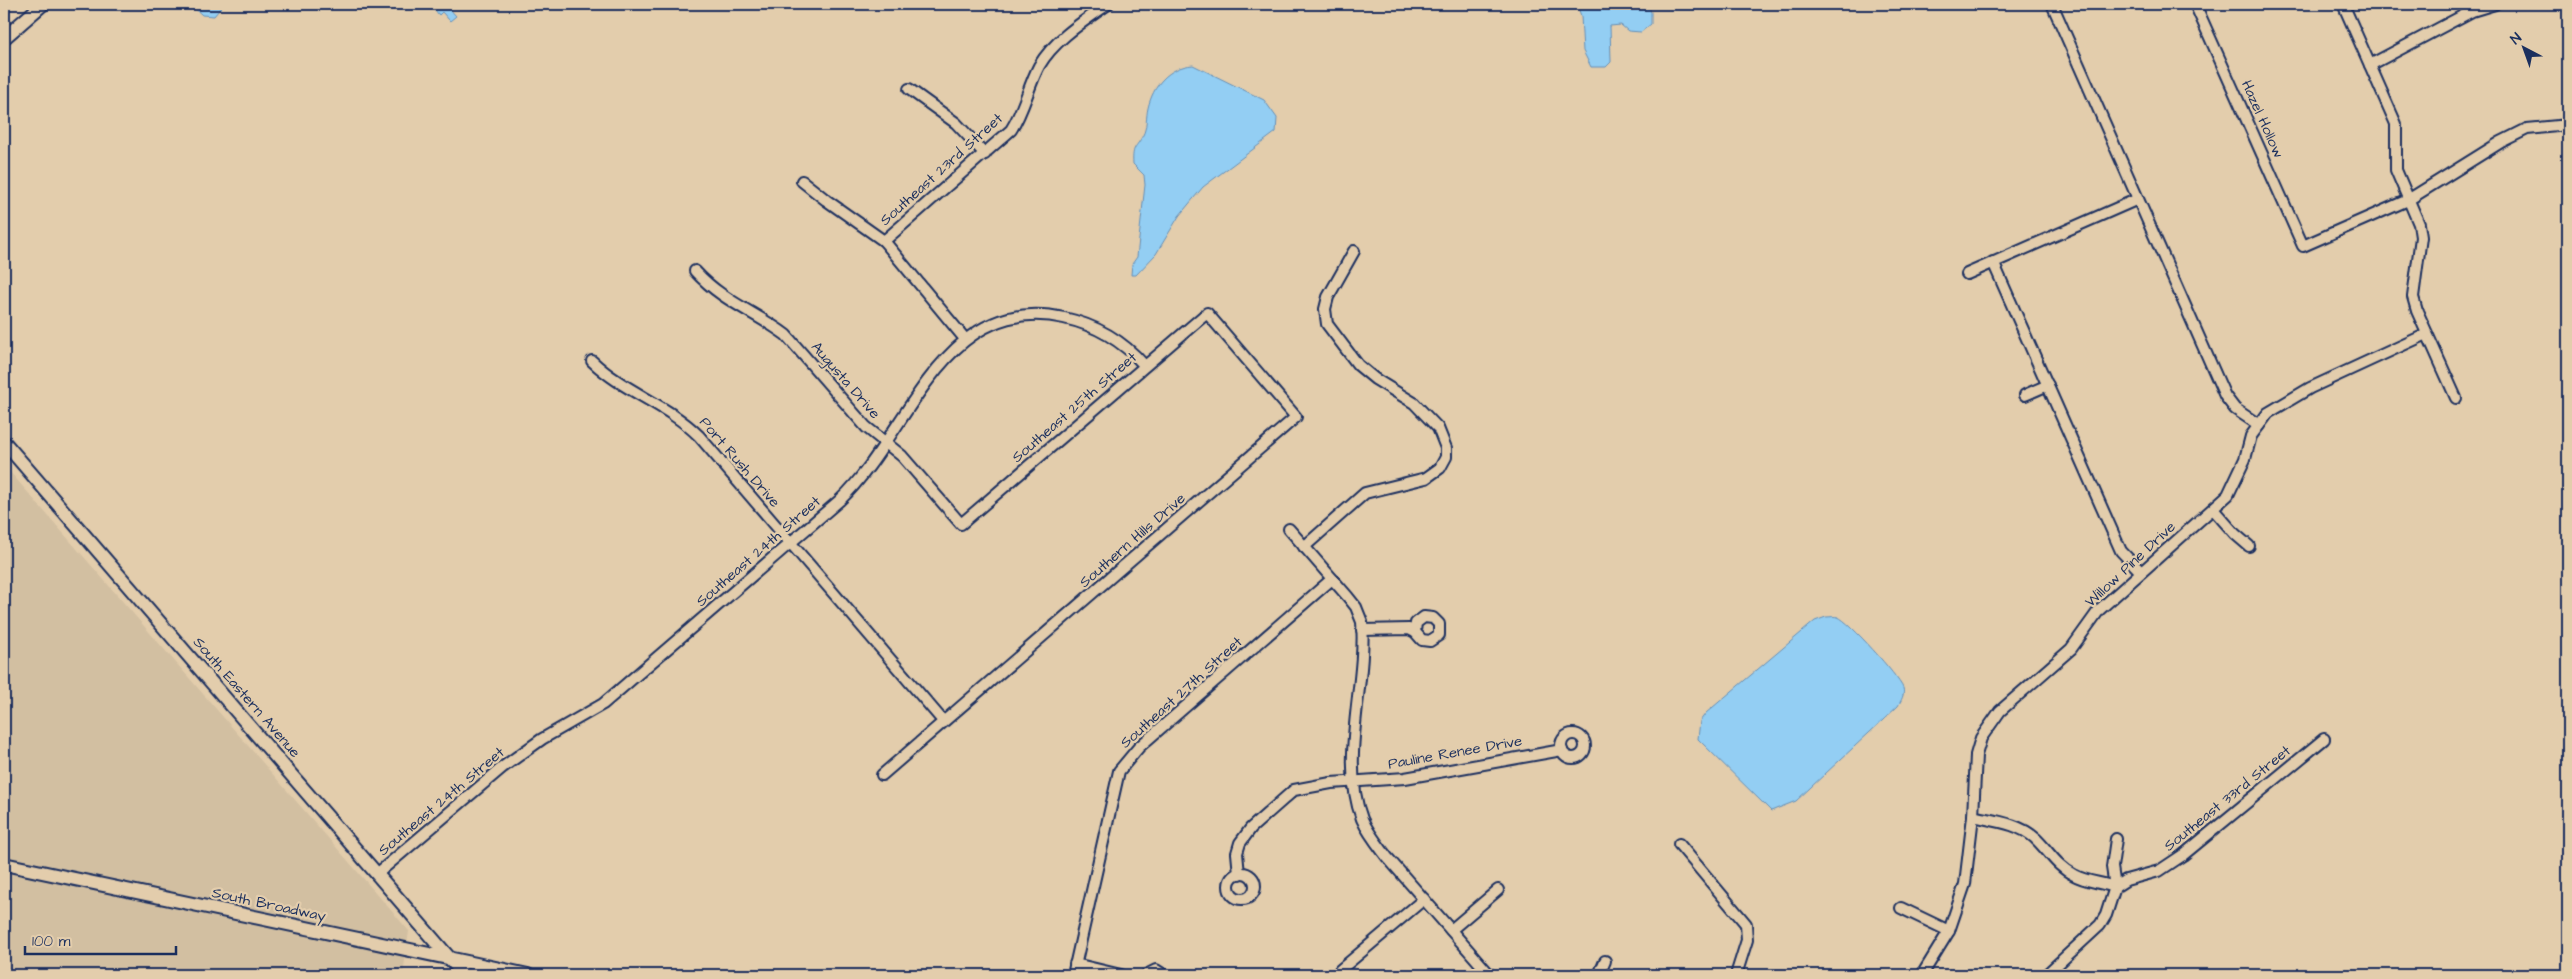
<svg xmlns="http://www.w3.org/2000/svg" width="2572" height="979" font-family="'Architects Daughter',sans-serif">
<rect width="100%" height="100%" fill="#e3cdac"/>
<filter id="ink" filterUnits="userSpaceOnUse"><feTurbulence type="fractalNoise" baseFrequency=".02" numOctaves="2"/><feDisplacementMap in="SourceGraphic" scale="10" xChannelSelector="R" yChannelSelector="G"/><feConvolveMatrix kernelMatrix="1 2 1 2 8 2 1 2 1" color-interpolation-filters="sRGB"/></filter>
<g filter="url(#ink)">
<polygon fill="#d2bfa1" points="4,465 409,931 403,975 4,975"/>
<g fill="#93cef3" stroke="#638eb7">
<polygon points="190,4 224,4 214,16 202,15"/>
<polygon points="440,4 450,4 448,7 456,16 450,21 442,12 439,15 434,9"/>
<polygon points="1577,4 1648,4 1651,12 1651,24 1641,32 1628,31 1621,25 1610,26 1611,62 1606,67 1591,67 1583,51 1581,16"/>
<path d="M1193,65l71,35 13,18 -1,14 -73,55 -24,29 -23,38 -20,21h-5l1,-11 5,-7 8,-72 -1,-10 -11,-11c-1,-19 3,-15 10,-29 4,-7 3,-19 5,-27 5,-22 20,-41 45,-43z"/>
<path d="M1826,617c4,0 9,-1 12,0 11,4 60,59 65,71 2,6 -2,13 -5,18l-102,95 -25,10 -73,-72 2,-18 6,-8 109,-92z"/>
</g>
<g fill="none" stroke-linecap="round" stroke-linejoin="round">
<g stroke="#1b2f5e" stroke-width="14">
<g id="minor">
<polyline points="2052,4 2225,396 2235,409 2259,425"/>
<polyline points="2195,4 2303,246 2408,200 2501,142 2527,129 2568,125"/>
<polyline points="2343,4 2396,124 2396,170 2419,224 2421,237 2413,297 2417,311 2456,398"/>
<polyline points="2370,65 2472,11 2495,4"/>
<polyline points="909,89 956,123 985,154"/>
<polyline points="802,181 826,200 884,241 965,339"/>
<path d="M884,241l127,-111c13,-20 17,-43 28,-64 15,-26 45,-45 69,-62"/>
<polyline points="1993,262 2121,551 2141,572"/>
<path d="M695,271c27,30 60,41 91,64l80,92 36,29 59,68 246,-211 89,104 -414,358"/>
<polyline points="1967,274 2138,199"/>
<path d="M592,361c32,31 75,43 107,75l244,285"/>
<polyline points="2025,395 2048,385"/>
<polyline points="2213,509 2235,534 2249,546"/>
<path d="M1289,529l59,68 8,10 6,15c5,61 -23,138 0,197 6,14 16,26 25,38l103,118"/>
<polyline points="1304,547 1365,493 1426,478 1440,468 1446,457 1446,448 1438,428 1414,403 1375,379 1358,365 1327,324 1325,309 1328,297 1354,251"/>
<polyline points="1362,630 1409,629 1415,632 1422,640 1430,641 1439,635 1439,624 1433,618 1424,617 1416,623 1415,632"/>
<circle cx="1573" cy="746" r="12"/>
<path d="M1973,816c21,5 45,7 62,22 13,12 22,29 39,37 12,7 27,7 41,12l-3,-20 4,-28"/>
<polyline points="1679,844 1746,924 1747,940 1736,975"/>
<path d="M378,873l125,-106 39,-28 61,-35 237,-204c69,-65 103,-209 224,-182 32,7 58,22 80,47"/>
<circle cx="1242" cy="886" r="13"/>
<polyline points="1239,874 1237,853 1240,843 1251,828 1294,790 1331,783 1405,778 1562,750"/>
<polyline points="1901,908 1949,931"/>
<polyline points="1451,930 1498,890"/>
<polyline points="1075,964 1121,975"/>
<polyline points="1340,970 1424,899"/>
<polyline points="1073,975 1119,771 1139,747 1332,579"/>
<polyline points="1146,975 1156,970 1164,975"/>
<polyline points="1599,975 1605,961"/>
<polyline points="1922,975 1949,931 1965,884 1973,816 1976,755 1981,738 2000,711 2071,649 2099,610 2228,495 2245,459 2251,436 2268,413 2310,388 2427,334"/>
<polyline points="2046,975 2100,925 2106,915 2115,887 2126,880 2159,871 2183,855 2324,739"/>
</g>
</g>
<g stroke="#1b2f5e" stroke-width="16">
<g id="tertiary">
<polyline points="4,38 43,4"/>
<polyline points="4,442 464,975"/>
<polyline points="4,864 528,975"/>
</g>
</g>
<use href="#minor" stroke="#e3cdac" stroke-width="10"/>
<use href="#tertiary" stroke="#e3cdac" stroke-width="12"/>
</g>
</g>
<g text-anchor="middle" stroke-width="4.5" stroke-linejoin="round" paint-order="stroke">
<g font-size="15" fill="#1b2f5e" stroke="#e3cdac">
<text transform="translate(2263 119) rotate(66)" y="5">Hazel Hollow</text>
<text transform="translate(941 169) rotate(-42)" y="5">Southeast 23rd Street</text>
<text transform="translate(846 380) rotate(49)" y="5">Augusta Drive</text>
<text transform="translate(1074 407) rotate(-41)" y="5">Southeast 25th Street</text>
<text transform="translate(740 462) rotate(49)" y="5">Port Rush Drive</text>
<text transform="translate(1132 540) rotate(-41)" y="5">Southern Hills Drive</text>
<text transform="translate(758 551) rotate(-41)" y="5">Southeast 24th Street</text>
<text transform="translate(2130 564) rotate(-43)" y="5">Willow Pine Drive</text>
<text transform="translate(1181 692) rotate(-42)" y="5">Southeast 27th Street</text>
<text transform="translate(247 697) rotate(49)" y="5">South Eastern Avenue</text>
<text transform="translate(1455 752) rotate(-10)" y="5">Pauline Renee Drive</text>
<text transform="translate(2227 798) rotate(-39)" y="5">Southeast 33rd Street</text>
<text transform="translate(441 801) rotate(-40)" y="5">Southeast 24th Street</text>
<text transform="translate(269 904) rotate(12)" y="5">South Broadway</text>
</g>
</g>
<rect width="2572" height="979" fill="none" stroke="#e3cdac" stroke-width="20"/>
<rect x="10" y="10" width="2552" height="959" fill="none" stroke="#1b2f5e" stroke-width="2" filter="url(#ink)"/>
<g transform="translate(2524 48) rotate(319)" stroke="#e3cdac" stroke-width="4" paint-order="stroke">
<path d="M0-4L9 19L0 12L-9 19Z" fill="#1b2f5e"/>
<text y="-8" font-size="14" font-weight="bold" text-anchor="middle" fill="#1b2f5e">N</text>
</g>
<path d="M25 946v8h151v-8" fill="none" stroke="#1b2f5e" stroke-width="2.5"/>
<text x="32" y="946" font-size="15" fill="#1b2f5e" stroke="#e3cdac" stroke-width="4" paint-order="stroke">100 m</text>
</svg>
